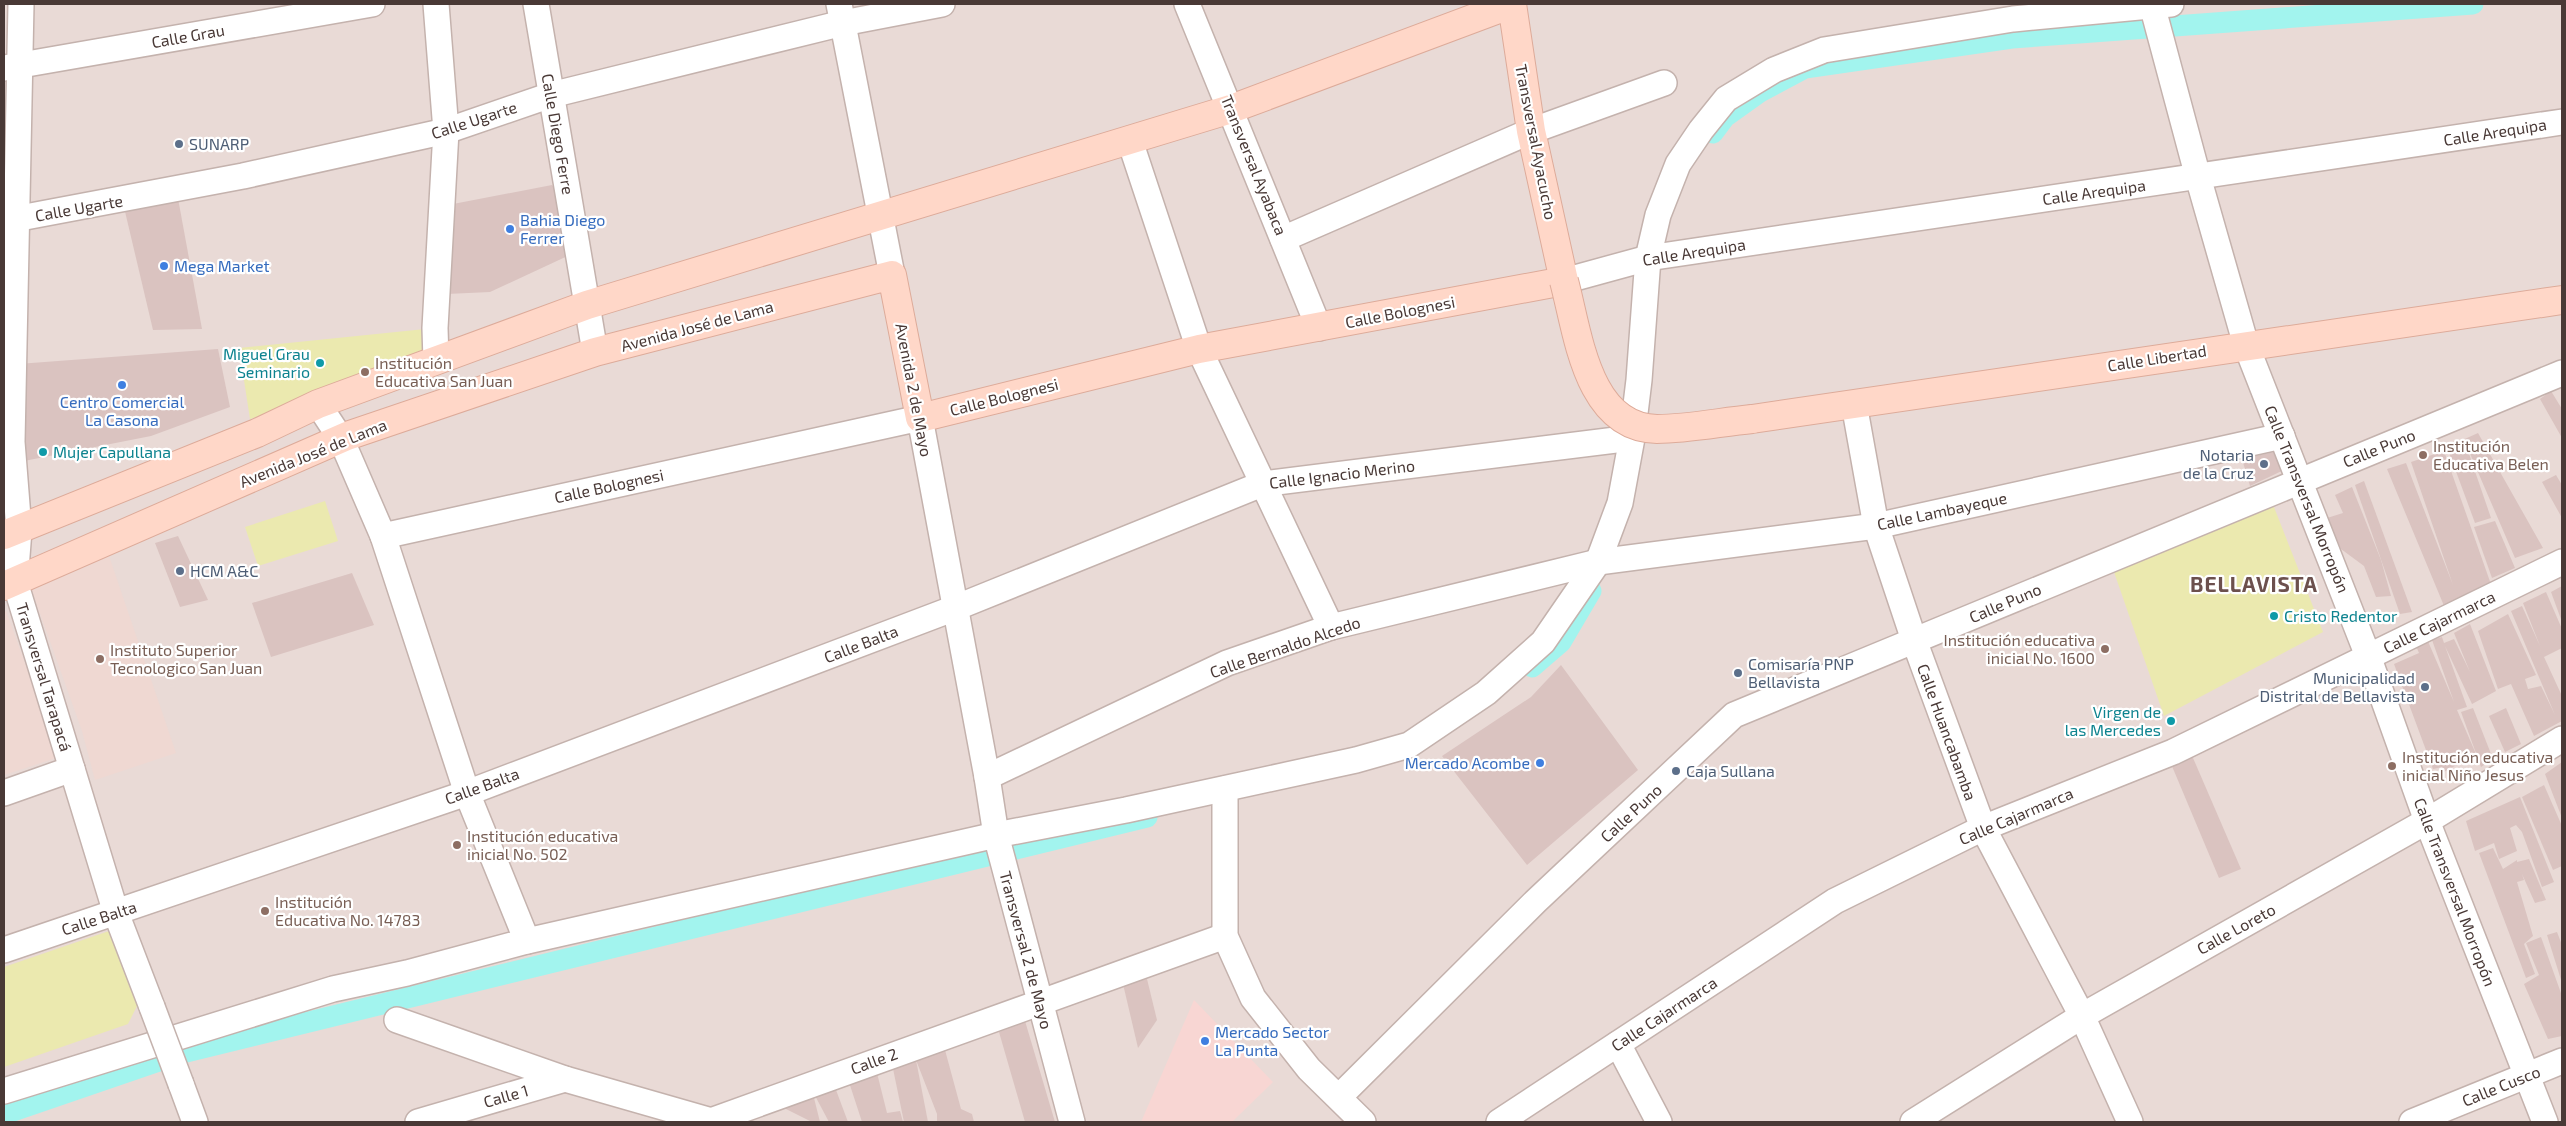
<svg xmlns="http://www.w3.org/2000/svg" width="2566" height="1126" font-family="'Exo 2',sans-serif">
<rect width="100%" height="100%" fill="#f5ebe8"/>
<rect fill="#e9dad6" x="4" y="4" width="2558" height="1118"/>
<polygon fill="#f8d6d3" points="1194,1000 1273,1082 1232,1122 1141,1122"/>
<g fill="#efd8d2">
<polygon points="109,556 176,753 95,780 82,731 31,588"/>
<polygon points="6,611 59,757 4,775 4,612"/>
</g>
<g fill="#ebe9af">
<polygon points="435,328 436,361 250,419 239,348"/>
<polygon points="325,501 338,541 258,566 245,527"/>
<polygon points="2272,502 2323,632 2164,716 2114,572"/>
<polygon points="112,930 138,1004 128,1024 4,1067 4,967"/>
</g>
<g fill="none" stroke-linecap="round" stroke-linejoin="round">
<g stroke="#a2f4ee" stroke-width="21">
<polyline points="1713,133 1725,117 1760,92 1805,68 2012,38 2473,4"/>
<polyline points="1532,667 1561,642 1591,591"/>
<polyline points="4,1114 182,1053 1147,817"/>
</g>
</g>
<g fill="#dac3c0">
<polygon points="552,185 565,200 574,253 490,292 447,294 453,204"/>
<polygon points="177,193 202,329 153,330 123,203"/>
<polygon points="218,349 230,407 151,436 19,462 18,364"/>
<polygon points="2551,391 2562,409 2562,438 2540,399"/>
<polygon points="2478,433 2543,548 2515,558 2465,442 2491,518 2475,523 2447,447"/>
<polygon points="2279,451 2286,469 2250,486 2242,459"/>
<polygon points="2444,451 2493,590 2447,613 2387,469 2406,463 2453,585 2411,462"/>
<polygon points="2556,475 2562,485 2562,518 2542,482"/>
<polygon points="2364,481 2412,612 2400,614 2355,485"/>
<polygon points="2352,487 2381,560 2391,596 2376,597 2364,566 2341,549 2327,518 2343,513 2335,495"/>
<polygon points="2495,521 2515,568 2492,578 2474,527"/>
<polygon points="178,536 208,600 180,607 155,543"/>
<polygon points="352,573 374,625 271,657 252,603"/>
<polygon points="2562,586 2562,622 2551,592"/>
<polygon points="2546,592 2562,629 2562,648 2544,657 2562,696 2562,721 2534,736 2511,684 2498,689 2478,631 2508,614 2536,675 2525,679 2528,689 2541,686 2555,715 2511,611 2522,606 2540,646 2523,603"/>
<polygon points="2470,624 2496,691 2472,704 2445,646 2467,707 2457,710 2476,754 2444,772 2442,767 2433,769 2394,664 2419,653 2413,639 2424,632 2454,702 2432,640 2442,637 2444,643 2454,639 2470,672 2454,633"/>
<polygon points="1561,665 1638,770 1527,865 1442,756 1531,697"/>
<polygon points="2473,708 2493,759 2481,767 2461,712"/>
<polygon points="2506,708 2521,744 2505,752 2489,716"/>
<polygon points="2190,751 2241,869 2219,878 2169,759"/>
<polygon points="2562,762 2562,818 2545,774"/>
<polygon points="2544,785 2562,826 2562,866 2553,870 2522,797"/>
<polygon points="2520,797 2554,882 2542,887 2522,832 2516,825 2510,828 2517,851 2499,859 2494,843 2475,851 2466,821"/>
<polygon points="2493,848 2503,869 2517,860 2517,862 2529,859 2546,900 2535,903 2522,874 2524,880 2517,882 2533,936 2524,944 2535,974 2526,978 2479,853"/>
<polygon points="2557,932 2562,945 2562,983 2547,935"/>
<polygon points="2541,937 2562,996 2562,1036 2548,1039 2524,984 2539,975 2526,943"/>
<polygon points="1147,979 1157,1020 1138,1048 1123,984"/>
<polygon points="1025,1021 1055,1122 1025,1122 999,1032"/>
<polygon points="945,1050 961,1109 972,1114 974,1122 937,1122 937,1114 916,1060"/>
<polygon points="891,1059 916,1060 928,1122 904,1122"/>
<polygon points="875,1065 887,1113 900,1111 903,1122 862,1122 847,1076"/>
<polygon points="833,1082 848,1122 829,1122 812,1090 820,1122 812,1122 776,1104 812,1090"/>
</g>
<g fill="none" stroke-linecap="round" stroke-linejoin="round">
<g stroke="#c4b2ad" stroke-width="28">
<g id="street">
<polyline points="21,4 12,442 19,530 15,582 116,913 152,1007"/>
<polyline points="536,4 595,352"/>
<polyline points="839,4 892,275"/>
<polyline points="1187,4 1319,328"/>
<polyline points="2152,5 2198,177 2246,345 2368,656 2427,821 2545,1122"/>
<polyline points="4,68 372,4"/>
<polyline points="1130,141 1199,349 1331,627"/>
<polyline points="4,221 243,176 446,131 551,95 843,23 942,4"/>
<polyline points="1283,239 1531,131 1664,83"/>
<polyline points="1564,281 1648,258 2562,122"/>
<polyline points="436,361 435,328 446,131 436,4"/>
<polyline points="318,404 341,439 383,536 467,793 527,941"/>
<polyline points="1854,404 1876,526 1914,640 1983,828 2082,1016 2130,1122"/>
<polyline points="383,536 920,418 987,777 996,835 1072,1122"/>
<polyline points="987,777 1227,663 1331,627 1598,562 1876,526 2282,436"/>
<polyline points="1225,789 1225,936 1253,998 1309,1069 1363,1122"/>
<polyline points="4,793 72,769"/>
<polyline points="4,950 467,793 955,608 1262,484 1632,438"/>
<polyline points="397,1020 565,1079 715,1122"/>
<polyline points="1618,1044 1659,1122"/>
<polyline points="181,1084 195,1122"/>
<polyline points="4,1091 333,989 407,973 527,941 996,835 1126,810 1356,760 1409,745 1486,693 1543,642 1598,562 1620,503 1632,438 1639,380 1648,258 1658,215 1678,164 1701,130 1726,99 1774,70 1824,50 2013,19 2171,4"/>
<polyline points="1339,1097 1536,901 1734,715 2562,373"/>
<polyline points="418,1122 565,1079"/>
<polyline points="708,1122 1225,936"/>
<polyline points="1499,1122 1835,901 1983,828 2173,752 2562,562"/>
<polyline points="1913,1122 2082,1016 2427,821 2562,739"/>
<polyline points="2412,1122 2562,1061"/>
</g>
</g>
<g stroke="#ddab9a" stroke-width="30">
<g id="secondary">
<polyline points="1752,419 2562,300"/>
<polyline points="4,535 257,433 318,404 587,305 1231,109 1512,4 1531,131 1564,281 1199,349 920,418 892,275 595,352 347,436 4,586"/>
</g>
</g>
<use href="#street" stroke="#fff" stroke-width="25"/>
<use href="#secondary" stroke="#ffd7c8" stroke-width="28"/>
<g stroke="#c4b2ad" stroke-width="28" stroke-linecap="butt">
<polyline id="street-bridge" points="152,1007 181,1084"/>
</g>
<g stroke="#ddab9a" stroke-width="30" stroke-linecap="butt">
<path id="secondary-bridge" d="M1564,281c14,52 23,147 93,148 31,0 64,-7 95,-10"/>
</g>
<use href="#street-bridge" stroke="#fff" stroke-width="25"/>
<use href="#secondary-bridge" stroke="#ffd7c8" stroke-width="28"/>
</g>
<g fill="#5c6f8a" stroke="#fff" stroke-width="2">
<circle cx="179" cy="144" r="5"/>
<circle cx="2264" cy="464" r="5"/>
<circle cx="180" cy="571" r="5"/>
<circle cx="1738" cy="673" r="5"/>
<circle cx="2425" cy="687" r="5"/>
<circle cx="1676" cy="771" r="5"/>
</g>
<g fill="#3f7fe0" stroke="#fff" stroke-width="2">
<circle cx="510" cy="229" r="5"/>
<circle cx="164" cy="266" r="5"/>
<circle cx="122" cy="385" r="5"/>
<circle cx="1540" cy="763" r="5"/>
<circle cx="1205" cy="1041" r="5"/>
</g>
<g fill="#0f9aa8" stroke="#fff" stroke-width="2">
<circle cx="320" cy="363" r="5"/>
<circle cx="43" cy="452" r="5"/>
<circle cx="2274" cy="616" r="5"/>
<circle cx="2171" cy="721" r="5"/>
</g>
<g fill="#8d6e63" stroke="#fff" stroke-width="2">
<circle cx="365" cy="372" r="5"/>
<circle cx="2423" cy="455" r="5"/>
<circle cx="2105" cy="649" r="5"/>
<circle cx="100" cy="659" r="5"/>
<circle cx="2392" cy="766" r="5"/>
<circle cx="457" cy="845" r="5"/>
<circle cx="265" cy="911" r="5"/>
</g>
<g text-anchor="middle" stroke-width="4.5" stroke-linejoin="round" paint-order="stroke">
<g font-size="16" fill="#493936" stroke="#fff">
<text transform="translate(188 36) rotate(-10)" y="6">Calle Grau</text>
<text transform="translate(474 120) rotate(-18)" y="6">Calle Ugarte</text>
<text transform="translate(2495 132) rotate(-9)" y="6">Calle Arequipa</text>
<text transform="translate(558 134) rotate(80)" y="6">Calle Diego Ferre</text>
<text transform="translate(1536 142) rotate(79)" y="6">Transversal Ayacucho</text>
<text transform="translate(1254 165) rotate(68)" y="6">Transversal Ayabaca</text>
<text transform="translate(2094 192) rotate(-8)" y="6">Calle Arequipa</text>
<text transform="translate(79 208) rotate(-10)" y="6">Calle Ugarte</text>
<text transform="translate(1694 252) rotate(-9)" y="6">Calle Arequipa</text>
<text transform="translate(1400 312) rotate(-11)" y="6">Calle Bolognesi</text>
<text transform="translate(697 326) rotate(-15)" y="6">Avenida José de Lama</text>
<text transform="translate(2157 358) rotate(-9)" y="6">Calle Libertad</text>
<text transform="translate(914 390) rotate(79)" y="6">Avenida 2 de Mayo</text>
<text transform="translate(1004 397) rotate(-14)" y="6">Calle Bolognesi</text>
<text transform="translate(2379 448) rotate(-22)" y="6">Calle Puno</text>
<text transform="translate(313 453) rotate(-22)" y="6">Avenida José de Lama</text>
<text transform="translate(1342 474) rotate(-7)" y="6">Calle Ignacio Merino</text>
<text transform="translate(609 486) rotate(-12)" y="6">Calle Bolognesi</text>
<text transform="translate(2307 499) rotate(68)" y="6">Calle Transversal Morropón</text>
<text transform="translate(1942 511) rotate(-12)" y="6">Calle Lambayeque</text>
<text transform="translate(2005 603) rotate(-23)" y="6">Calle Puno</text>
<text transform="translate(2439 622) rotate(-26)" y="6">Calle Cajarmarca</text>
<text transform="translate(861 644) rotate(-21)" y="6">Calle Balta</text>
<text transform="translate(1285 647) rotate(-19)" y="6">Calle Bernaldo Alcedo</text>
<text transform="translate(44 677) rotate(73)" y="6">Transversal Tarapacá</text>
<text transform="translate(1947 732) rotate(70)" y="6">Calle Huancabamba</text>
<text transform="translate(482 786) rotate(-20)" y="6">Calle Balta</text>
<text transform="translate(1631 813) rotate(-43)" y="6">Calle Puno</text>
<text transform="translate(2016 816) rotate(-23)" y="6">Calle Cajarmarca</text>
<text transform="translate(2455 892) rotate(69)" y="6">Calle Transversal Morropón</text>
<text transform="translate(99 918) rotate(-18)" y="6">Calle Balta</text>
<text transform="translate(2236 929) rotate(-29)" y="6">Calle Loreto</text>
<text transform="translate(1026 950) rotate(75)" y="6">Transversal 2 de Mayo</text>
<text transform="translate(1664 1014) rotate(-33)" y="6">Calle Cajarmarca</text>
<text transform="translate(874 1061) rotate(-20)" y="6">Calle 2</text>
<text transform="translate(2501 1086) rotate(-22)" y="6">Calle Cusco</text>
<text transform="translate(506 1096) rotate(-16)" y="6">Calle 1</text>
</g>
<g font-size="16" fill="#4e5e75" stroke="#fff" text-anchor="start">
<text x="189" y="150">SUNARP</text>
<text x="2254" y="461" text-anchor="end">Notaria<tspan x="2254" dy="18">de la Cruz</tspan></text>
<text x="190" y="577">HCM A&amp;C</text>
<text x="1748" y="670">Comisaría PNP<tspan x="1748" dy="18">Bellavista</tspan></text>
<text x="2415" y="684" text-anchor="end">Municipalidad<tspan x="2415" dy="18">Distrital de Bellavista</tspan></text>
<text x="1686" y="777">Caja Sullana</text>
</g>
<g font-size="16" fill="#366cbe" stroke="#fff" text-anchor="start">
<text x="520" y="226">Bahia Diego<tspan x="520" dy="18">Ferrer</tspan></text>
<text x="174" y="272">Mega Market</text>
<text x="122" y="408" text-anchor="middle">Centro Comercial<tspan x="122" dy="18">La Casona</tspan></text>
<text x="1530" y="769" text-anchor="end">Mercado Acombe</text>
<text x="1215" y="1038">Mercado Sector<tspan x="1215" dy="18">La Punta</tspan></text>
</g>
<g font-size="16" fill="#0d838f" stroke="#fff" text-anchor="end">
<text x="310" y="360">Miguel Grau<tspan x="310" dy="18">Seminario</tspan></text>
<text x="53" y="458" text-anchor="start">Mujer Capullana</text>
<text x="2284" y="622" text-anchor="start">Cristo Redentor</text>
<text x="2161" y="718">Virgen de<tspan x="2161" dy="18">las Mercedes</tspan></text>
</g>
<g font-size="16" fill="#785e54" stroke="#fff" text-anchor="start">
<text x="375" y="369">Institución<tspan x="375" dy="18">Educativa San Juan</tspan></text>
<text x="2433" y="452">Institución<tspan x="2433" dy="18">Educativa Belen</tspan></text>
<text x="2095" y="646" text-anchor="end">Institución educativa<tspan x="2095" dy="18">inicial No. 1600</tspan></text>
<text x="110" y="656">Instituto Superior<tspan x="110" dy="18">Tecnologico San Juan</tspan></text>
<text x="2402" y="763">Institución educativa<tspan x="2402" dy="18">inicial Niño Jesus</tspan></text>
<text x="467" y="842">Institución educativa<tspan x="467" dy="18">inicial No. 502</tspan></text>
<text x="275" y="908">Institución<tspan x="275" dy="18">Educativa No. 14783</tspan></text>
</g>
<g font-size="21" font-weight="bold" letter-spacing="1" fill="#6c504d" stroke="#fff">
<text x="2254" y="592">BELLAVISTA</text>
</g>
</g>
<rect width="2566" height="1126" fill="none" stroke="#493936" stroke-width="10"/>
</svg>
